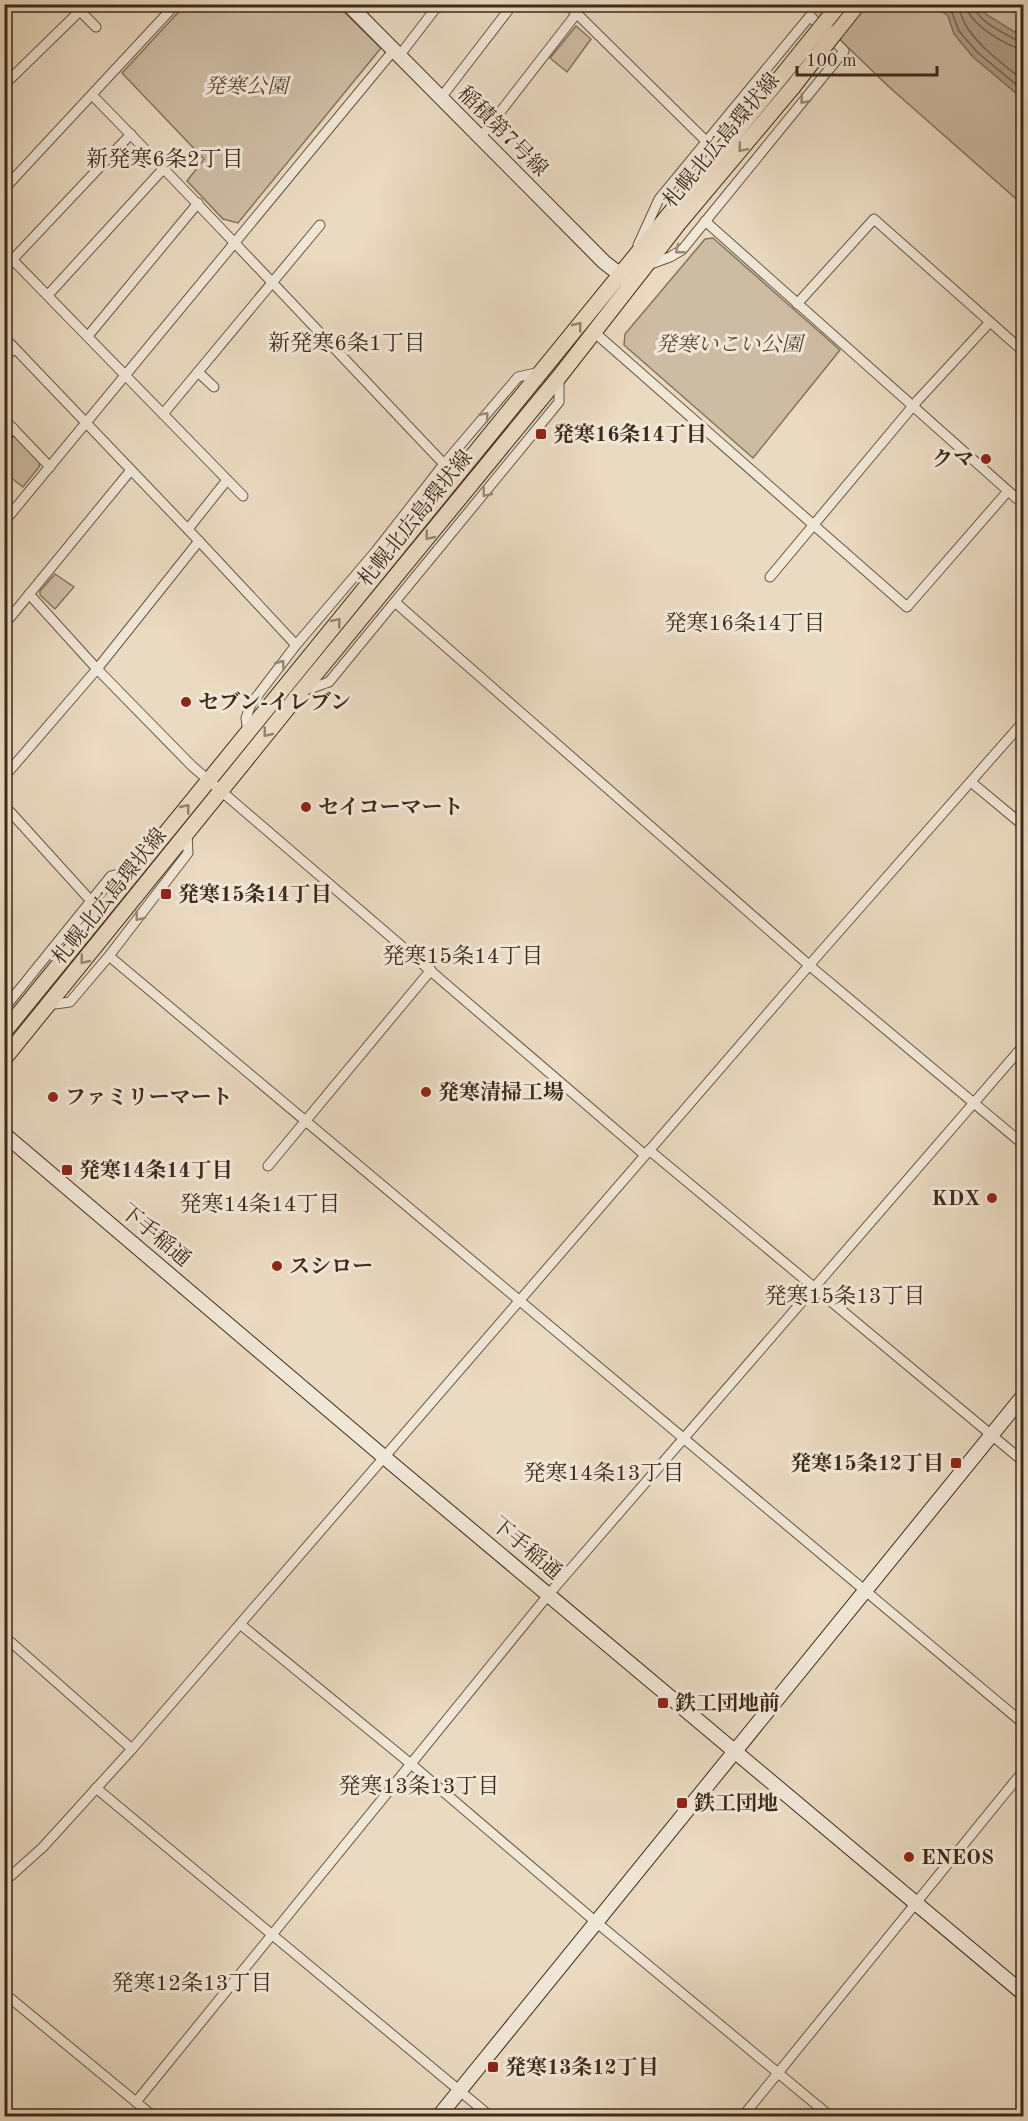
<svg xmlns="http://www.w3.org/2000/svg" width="1028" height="2121" font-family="'Old Standard TT','Noto Serif JP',serif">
<rect width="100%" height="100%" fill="#eadac1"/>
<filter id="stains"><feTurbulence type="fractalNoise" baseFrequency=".00333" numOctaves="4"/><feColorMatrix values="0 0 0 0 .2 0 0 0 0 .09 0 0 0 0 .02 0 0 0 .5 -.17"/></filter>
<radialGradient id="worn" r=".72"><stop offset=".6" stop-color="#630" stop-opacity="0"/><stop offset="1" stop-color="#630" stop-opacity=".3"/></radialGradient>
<g fill="#cdbca4" stroke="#85735e" stroke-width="1.5">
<polygon points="185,5 337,5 381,48 238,223 223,219 187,181 204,159 122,73"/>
<polygon points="804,5 1023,5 1023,205 888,86"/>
<polygon points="576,26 591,39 567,72 550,58"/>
<polygon points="713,238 840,350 753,458 624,345 625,334 705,239"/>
<polygon points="10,436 15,437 40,462 39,467 23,487 5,473 5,444"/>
<polygon points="55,574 74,587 55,609 40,595 40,591"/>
</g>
<polygon fill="#af9e88" stroke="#81705c" stroke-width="1.5" points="933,5 978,5 987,15 1023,37 1023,99 973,57 954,34 948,16"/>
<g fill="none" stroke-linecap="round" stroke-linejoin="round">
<g stroke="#766450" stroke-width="1.5">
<polyline points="942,4 952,13 959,31 977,52 1024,91"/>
<path d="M954,4c8,7 8,17 14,25 15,21 36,36 56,52"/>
<path d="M966,4c1,18 41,44 58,45"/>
<path d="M974,4c2,18 31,29 44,37l6,1"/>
</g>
<g stroke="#685643" stroke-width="11">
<g id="street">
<polyline points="73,4 96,27"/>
<polyline points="567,4 707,142"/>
<polyline points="399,56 439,4"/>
<polyline points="4,85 87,4"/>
<path d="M92,95c119,121 235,246 352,369"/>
<polyline points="440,99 513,4"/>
<polyline points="480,138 584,4"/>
<polyline points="4,189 176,4"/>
<polyline points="705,221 1024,505"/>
<polyline points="638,245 659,199 810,16 844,51 682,250 670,257 648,265"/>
<polyline points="4,251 243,496"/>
<polyline points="13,259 131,134"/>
<polyline points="48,295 164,168"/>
<polyline points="797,304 874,219 1024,352"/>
<polyline points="594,332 907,607 1008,491"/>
<polyline points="88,336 198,203"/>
<polyline points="4,337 199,541 296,645"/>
<polyline points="4,359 14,348"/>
<polyline points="198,372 214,387"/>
<polyline points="163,414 320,225"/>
<polyline points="4,419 50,467"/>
<polyline points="4,439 13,428"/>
<polyline points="4,522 393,51"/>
<polyline points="188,529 227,480"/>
<polyline points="770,577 918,400 990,322"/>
<polyline points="29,594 97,669 192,766 645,1155"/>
<polyline points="396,603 810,966 1024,1145"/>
<polyline points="4,625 131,470"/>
<polyline points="304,688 312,688 329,682 559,402 559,379"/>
<polyline points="248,733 246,718 251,704 296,645 376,551 444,464 518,377 540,372"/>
<polyline points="4,777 97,669 199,541"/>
<polyline points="971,782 1024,826"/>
<polyline points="4,805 91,901"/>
<polyline points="109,956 1024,1724"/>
<polyline points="48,1005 70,1002 109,956 188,853 187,833"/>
<polyline points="6,1027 6,1006 111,876 134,870"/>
<polyline points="649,1150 1024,1462"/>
<polyline points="268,1166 431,970"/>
<polyline points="240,1624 411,1764 596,1922 830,2116"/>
<polyline points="4,1636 132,1749"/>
<polyline points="96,1788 490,2116"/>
<polyline points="4,1882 43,1847 132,1749 819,954 1024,721"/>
<polyline points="4,1993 153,2116"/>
<polyline points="136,2102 549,1594 1024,1045"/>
<polyline points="743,2116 1024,1770"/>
</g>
</g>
<g stroke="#3d2a19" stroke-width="16">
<g id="secondary">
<polyline points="348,4 604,262 627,280"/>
<polyline points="4,1134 384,1457 1024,1994"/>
<polyline points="439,2116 1024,1395"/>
</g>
</g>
<g stroke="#3d2a19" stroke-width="17">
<g id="primary">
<polyline points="835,33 858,4"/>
<polyline points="4,1032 780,78"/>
<polyline points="4,1059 304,688 559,377 679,223 793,87"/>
</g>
</g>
<use href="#street" stroke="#f1e7d7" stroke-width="9"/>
<use href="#secondary" stroke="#f1e7d7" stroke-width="14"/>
<use href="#primary" stroke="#eadac1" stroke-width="15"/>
<g stroke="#3d2a19" stroke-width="17" stroke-linecap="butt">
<g id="primary-bridge">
<polyline points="780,78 839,5"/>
<polyline points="793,87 835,33"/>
</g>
</g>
<use href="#primary-bridge" stroke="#eadac1" stroke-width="15"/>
</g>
<defs><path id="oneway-chevron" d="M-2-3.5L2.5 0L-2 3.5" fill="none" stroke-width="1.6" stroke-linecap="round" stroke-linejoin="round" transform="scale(1.5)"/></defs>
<g stroke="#978878">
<use href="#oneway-chevron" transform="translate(804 100) rotate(129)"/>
<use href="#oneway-chevron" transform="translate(679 250) rotate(142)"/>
<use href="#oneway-chevron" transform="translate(485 416) rotate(-50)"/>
<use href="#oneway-chevron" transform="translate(486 493) rotate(129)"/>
<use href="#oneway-chevron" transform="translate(281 664) rotate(-53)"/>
<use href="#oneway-chevron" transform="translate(139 917) rotate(128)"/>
</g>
<g stroke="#94826d">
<use href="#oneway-chevron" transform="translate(742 148) rotate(130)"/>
<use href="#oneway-chevron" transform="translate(578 326) rotate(-51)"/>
<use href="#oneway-chevron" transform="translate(429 536) rotate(129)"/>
<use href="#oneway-chevron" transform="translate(337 622) rotate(-51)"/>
<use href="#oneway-chevron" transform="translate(267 733) rotate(129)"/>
<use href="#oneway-chevron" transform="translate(186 808) rotate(-51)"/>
<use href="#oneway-chevron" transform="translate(84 960) rotate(129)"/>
</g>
<g fill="#8f2418" stroke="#f1e7d7" stroke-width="2">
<rect x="535" y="428" width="12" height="12" rx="3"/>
<circle cx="986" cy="459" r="6"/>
<circle cx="186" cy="702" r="6"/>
<circle cx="306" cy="807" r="6"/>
<rect x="160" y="888" width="12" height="12" rx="3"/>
<circle cx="426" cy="1092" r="6"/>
<circle cx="53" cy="1097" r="6"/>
<rect x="61" y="1164" width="12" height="12" rx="3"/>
<circle cx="992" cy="1198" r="6"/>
<circle cx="277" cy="1266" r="6"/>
<rect x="950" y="1457" width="12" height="12" rx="3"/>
<rect x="657" y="1697" width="12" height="12" rx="3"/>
<rect x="676" y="1797" width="12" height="12" rx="3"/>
<circle cx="909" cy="1857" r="6"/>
<rect x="487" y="2061" width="12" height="12" rx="3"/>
</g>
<g text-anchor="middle" stroke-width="6" stroke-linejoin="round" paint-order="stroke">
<g font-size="21" font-style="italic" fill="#5a4735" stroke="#f1e7d7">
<text x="246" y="93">発寒公園</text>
<text x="729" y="351">発寒いこい公園</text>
</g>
<g font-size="21" fill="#3d2a19" stroke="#f1e7d7">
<text transform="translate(503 131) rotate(45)" y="7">稲積第7号線</text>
<text transform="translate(721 140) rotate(-50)" y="7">札幌北広島環状線</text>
<text transform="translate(415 518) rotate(-51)" y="7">札幌北広島環状線</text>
<text transform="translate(109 896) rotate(-51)" y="7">札幌北広島環状線</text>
<text transform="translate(156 1235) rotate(40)" y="7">下手稲通</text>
<text transform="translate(527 1548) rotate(40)" y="7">下手稲通</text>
</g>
<g font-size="21" font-weight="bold" fill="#3d2a19" stroke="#f1e7d7" text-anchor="start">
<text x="553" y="441">発寒16条14丁目</text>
<text x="974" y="466" text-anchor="end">クマ</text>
<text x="198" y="709">セブン-イレブン</text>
<text x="318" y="814">セイコーマート</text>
<text x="178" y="901">発寒15条14丁目</text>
<text x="438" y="1099">発寒清掃工場</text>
<text x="65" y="1104">ファミリーマート</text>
<text x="79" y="1177">発寒14条14丁目</text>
<text x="980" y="1205" text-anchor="end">KDX</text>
<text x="289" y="1273">スシロー</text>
<text x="944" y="1470" text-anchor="end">発寒15条12丁目</text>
<text x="675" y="1710">鉄工団地前</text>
<text x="694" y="1810">鉄工団地</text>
<text x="921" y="1864">ENEOS</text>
<text x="505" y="2074">発寒13条12丁目</text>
</g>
<g font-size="22" fill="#3d2a19" stroke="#f1e7d7">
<text x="165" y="166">新発寒6条2丁目</text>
<text x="347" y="350">新発寒6条1丁目</text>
<text x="745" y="630">発寒16条14丁目</text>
<text x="463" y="963">発寒15条14丁目</text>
<text x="260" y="1211">発寒14条14丁目</text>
<text x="845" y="1303">発寒15条13丁目</text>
<text x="604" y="1480">発寒14条13丁目</text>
<text x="419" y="1793">発寒13条13丁目</text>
<text x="192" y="1990">発寒12条13丁目</text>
</g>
</g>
<rect width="1028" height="2121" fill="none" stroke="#eadac1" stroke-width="24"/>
<rect x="6" y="6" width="1016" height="2109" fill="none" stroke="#3d2a19" stroke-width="3"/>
<rect x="12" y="12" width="1004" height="2097" fill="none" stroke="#3d2a19" stroke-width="1.5"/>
<path d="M797 66v9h140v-9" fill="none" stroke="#3d2a19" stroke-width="3"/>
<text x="806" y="66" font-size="18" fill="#3d2a19" stroke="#f1e7d7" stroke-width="4.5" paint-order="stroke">100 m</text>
<rect width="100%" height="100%" filter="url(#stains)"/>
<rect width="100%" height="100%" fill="url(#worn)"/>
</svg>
